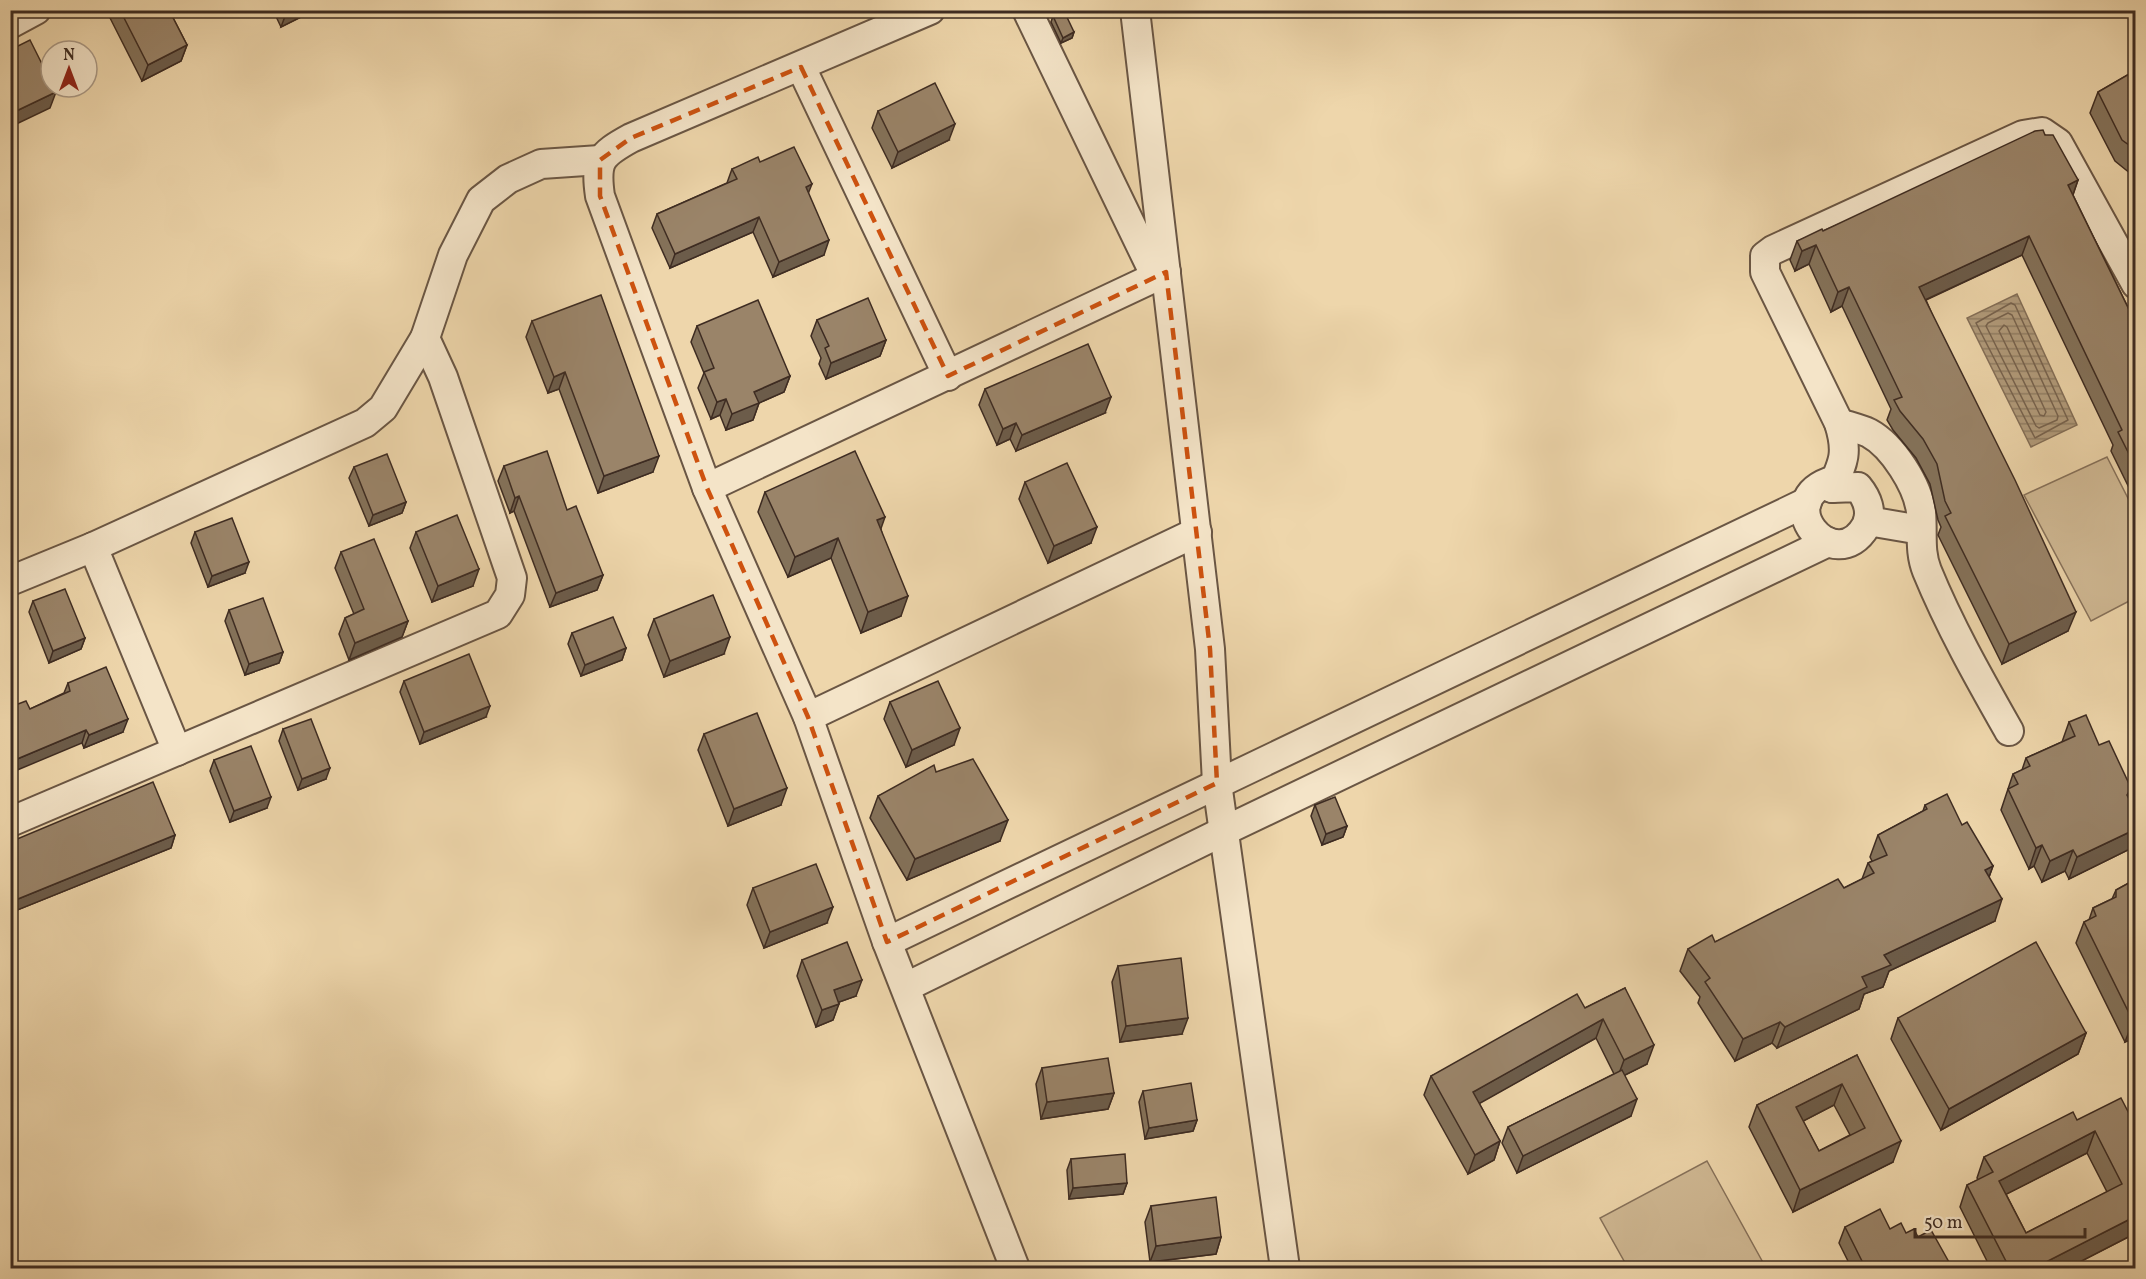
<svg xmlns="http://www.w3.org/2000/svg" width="2146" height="1279" font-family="Vollkorn,serif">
<defs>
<pattern id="water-rules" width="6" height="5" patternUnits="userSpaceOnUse" patternTransform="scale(1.5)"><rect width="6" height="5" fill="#b29c7c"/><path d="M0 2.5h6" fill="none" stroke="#927f65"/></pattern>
</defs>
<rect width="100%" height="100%" fill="#eed6ab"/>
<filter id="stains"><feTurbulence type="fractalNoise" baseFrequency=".00333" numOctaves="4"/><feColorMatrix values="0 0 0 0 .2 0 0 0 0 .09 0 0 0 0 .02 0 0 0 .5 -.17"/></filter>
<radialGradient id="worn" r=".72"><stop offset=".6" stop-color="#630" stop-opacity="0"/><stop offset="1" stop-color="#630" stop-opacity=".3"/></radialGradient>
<g fill="#d0b994" stroke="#87725b" stroke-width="1.5">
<polygon points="2107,457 2135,512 2135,598 2091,621 2024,495"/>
<polygon points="1707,1161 1766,1268 1628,1268 1600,1218"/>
</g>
<polygon fill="url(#water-rules)" stroke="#846f58" stroke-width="1.5" points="2017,294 2077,425 2031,447 1967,318"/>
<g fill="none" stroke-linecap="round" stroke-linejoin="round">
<g stroke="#78644f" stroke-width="1.5">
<polygon points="2011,303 2015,305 2068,420 2035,438 1976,323"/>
<polygon points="2008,313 2012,315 2058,416 2057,420 2039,428 2036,426 1986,326 1988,323"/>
<polygon points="2004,325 2007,327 2046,412 2044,416 2040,415 1999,331"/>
</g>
<g stroke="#6a5644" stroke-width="32">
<g id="minor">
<path d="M930,10l-299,128c-31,17 -36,23 -31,58l107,292 101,229 79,225 128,326"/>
<polyline points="1027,10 1156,277"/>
<polyline points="1135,10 1210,649 1217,783 1285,1268"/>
<polyline points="10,24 36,10"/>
<polyline points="801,67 948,376"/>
<path d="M1839,423c9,3 21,6 30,10 24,13 49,53 52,79 2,21 -2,39 6,59 23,56 52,107 82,160"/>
<path d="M1835,480l-3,8 26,-1c9,11 15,25 8,39 -31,54 -100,-27 -31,-46z"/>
<polyline points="707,488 1166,272"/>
<path d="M1832,488c12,-27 16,-36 7,-65l-74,-151v-16l8,-6 250,-115 19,-3 16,11 78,141"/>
<polyline points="1868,521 1921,530"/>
<polyline points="93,547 177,751"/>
<polyline points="10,581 93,547 365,423 383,408 425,338 453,255 481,200 508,179 541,164 600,160"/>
<polyline points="808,717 1197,532"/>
<polyline points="10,822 498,614 510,595 512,578 443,377 425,338"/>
<polyline points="887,942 1807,502"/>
<polyline points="906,987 1224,831 1828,542"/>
</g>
</g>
<use href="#minor" stroke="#f4e4c8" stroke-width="28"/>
</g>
<g fill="#84725a" stroke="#3e2c22" stroke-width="1.5" fill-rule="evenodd">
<polygon points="109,10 169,10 187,45 181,61 142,81 108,14"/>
<polygon points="273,10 308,10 307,14 281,27"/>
<polygon points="1053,16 1074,32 1072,38 1061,43 1051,22"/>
<polygon points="2136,70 2136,178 2115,161 2090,113 2098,92"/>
<polygon points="878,111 949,140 892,168 872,128"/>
<polygon points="2045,135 2078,180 2073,195 2136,324 2136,502 2111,451 2113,445 2022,255 1926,300 2068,631 2002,664 1938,535 1941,527 1938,520 1930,484 1916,458 1893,430 1887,420 1891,409 1842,306 1831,312 1809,264 1795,271 1790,260 1797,241 1823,231"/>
<polygon points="760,162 808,193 824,255 773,277 753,232 670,268 652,228 657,214 727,183 732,169"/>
<polygon points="817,320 886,340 880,356 826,379 819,364 821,358 811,336"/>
<polygon points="532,321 653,472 598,493 559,389 548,393 526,337"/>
<polygon points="697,326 790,376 784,392 759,403 753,420 726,430 720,415 711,419 698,388 704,373 691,342"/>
<polygon points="985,389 1105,413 1016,451 1010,439 997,445 979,405"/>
<polygon points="504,466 567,510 603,575 597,590 550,607 514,511 510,513 498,481"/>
<polygon points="354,467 406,502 402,513 369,526 349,478"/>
<polygon points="1025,482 1091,543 1048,563 1019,499"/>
<polygon points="765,492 881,529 901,616 861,633 831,558 788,577 758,512"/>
<polygon points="195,532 245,573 208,587 191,543"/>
<polygon points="416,532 473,586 432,602 410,548"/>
<polygon points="341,552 408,621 402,637 349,660 339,634 345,618 354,614 335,568"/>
<polygon points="33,601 85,638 81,649 49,663 29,612"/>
<polygon points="229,610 283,652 279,663 245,675 225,621"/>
<polygon points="654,619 724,654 664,677 648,635"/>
<polygon points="572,633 626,648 622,660 581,676 568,644"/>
<polygon points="404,681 486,717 420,744 400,692"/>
<polygon points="68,683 123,732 84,748 82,743 30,709 64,693"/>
<polygon points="890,702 954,745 906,767 884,719"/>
<polygon points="2069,722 2099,745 2136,813 2136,844 2134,847 2069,879 2065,871 2042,882 2034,866 2029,869 2001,810 2013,774 2022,770 2026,758 2062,742"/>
<polygon points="283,729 326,779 298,790 279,741"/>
<polygon points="704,734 781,805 728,826 698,750"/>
<polygon points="214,760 267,808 230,822 210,771"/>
<polygon points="936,772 1000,841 907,880 870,818 878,796"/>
<polygon points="1315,805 1347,826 1343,837 1322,845 1311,816"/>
<polygon points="1925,805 1962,825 1993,866 1989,877 1995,921 1889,971 1883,987 1864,994 1859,1009 1777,1048 1772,1043 1735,1061 1698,1003 1700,997 1680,971 1688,949 1715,942 1844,888 1862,879 1868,863 1872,861 1870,857 1878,835 1923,811"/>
<polygon points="175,835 171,848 10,913 10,842"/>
<polygon points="2136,879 2136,1037 2125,1042 2076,943 2084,922 2089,920 2093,908 2112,899 2116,890"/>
<polygon points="753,888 827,923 764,948 747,905"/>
<polygon points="802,960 856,996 839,1002 833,1020 816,1027 797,976"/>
<polygon points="1118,966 1182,1034 1120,1042 1112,982"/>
<polygon points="1625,988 1647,1064 1625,1075 1631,1116 1517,1173 1502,1143 1508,1127 1614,1074 1596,1038 1479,1103 1500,1141 1494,1160 1468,1174 1424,1095 1431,1076 1585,1008"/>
<polygon points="1898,1018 2086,1033 2078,1054 1941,1130 1891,1039"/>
<path d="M1857,1055l36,107 -100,50 -44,-85 8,-22zM1834,1105l16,30 -31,16 -16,-30z"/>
<polygon points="1042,1068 1114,1093 1108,1109 1041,1119 1036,1084"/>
<polygon points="1143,1091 1197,1120 1193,1131 1145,1139 1139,1102"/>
<path d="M2077,1120l59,7v106l-70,36h-75l-31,-62 7,-22 11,-5 -1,-2 7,-21zM2087,1153l20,39 -81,41 -20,-39z"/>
<polygon points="1071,1159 1127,1183 1123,1194 1069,1199 1067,1170"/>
<polygon points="1151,1206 1221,1237 1216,1254 1150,1262 1145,1222"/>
<polygon points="1845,1227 1890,1229 1918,1237 1950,1264 1948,1269 1852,1269 1839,1243"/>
</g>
<g fill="#6c5c4a" stroke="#3e2c22" stroke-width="1.5">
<polygon points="263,10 271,10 262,15"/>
<polygon points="308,10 307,14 281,27 287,11"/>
<polygon points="1074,32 1072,38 1061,43 1063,38"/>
<polygon points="187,45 181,61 142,81 148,65"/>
<polygon points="56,92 50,108 10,127 10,114"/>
<polygon points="955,124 949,140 892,168 898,152"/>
<polygon points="2078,180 2071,200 2068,185"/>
<polygon points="812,184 806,199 806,187"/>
<polygon points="759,217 753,232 670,268 675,254"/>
<polygon points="2029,236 2022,255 1912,306 1919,287"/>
<polygon points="829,240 824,255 773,277 779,262"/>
<polygon points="1816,245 1809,264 1795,271 1802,251"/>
<polygon points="1849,287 1842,306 1831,312 1838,292"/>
<polygon points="886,340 880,356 826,379 831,363"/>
<polygon points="565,372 559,389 548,393 554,377"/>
<polygon points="790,376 784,392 759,403 753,420 726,430 732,414 754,392"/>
<polygon points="1111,397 1105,413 1016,451 1022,435"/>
<polygon points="726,399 720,415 711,419 717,402"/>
<polygon points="1016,423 1010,439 997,445 1003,429"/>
<polygon points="659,456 653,472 598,493 604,476"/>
<polygon points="519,496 514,511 510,513 515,498"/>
<polygon points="406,502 402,513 369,526 373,515"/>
<polygon points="885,517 878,537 877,520"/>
<polygon points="1097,527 1091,543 1048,563 1054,546"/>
<polygon points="838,538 831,558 788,577 795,557"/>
<polygon points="249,562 245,573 208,587 212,576"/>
<polygon points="479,569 473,586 432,602 438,586"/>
<polygon points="603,575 597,590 550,607 556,593"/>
<polygon points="908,596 901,616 861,633 868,612"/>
<polygon points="2076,612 2068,631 2002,664 2009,644"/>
<polygon points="408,621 402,637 349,660 355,643"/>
<polygon points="730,637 724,654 664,677 670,661"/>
<polygon points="85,638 81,649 49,663 53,651"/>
<polygon points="626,648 622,660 581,676 585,665"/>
<polygon points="283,652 279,663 245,675 249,664"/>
<polygon points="490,706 486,717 420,744 424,732"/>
<polygon points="128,719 123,732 84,748 89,735"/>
<polygon points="960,728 954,745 906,767 912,750"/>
<polygon points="86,730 82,743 10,773 10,762"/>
<polygon points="330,768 326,779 298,790 302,779"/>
<polygon points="787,788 781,805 728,826 734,809"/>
<polygon points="271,797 267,808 230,822 234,811"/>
<polygon points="1008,820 1000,841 907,880 915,859"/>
<polygon points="1347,826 1343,837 1322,845 1326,834"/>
<polygon points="2136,829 2136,844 2134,847 2069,879 2077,857"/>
<polygon points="175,835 171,848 10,913 10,907 13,901"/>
<polygon points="2042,845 2034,866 2029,869 2036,848"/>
<polygon points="2073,850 2065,871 2042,882 2050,861"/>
<polygon points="1993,866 1985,888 1985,870"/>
<polygon points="2002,899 1995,921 1889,971 1883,987 1864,994 1859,1009 1777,1048 1785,1027 1862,977 1884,955"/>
<polygon points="833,907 827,923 764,948 770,932"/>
<polygon points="862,980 856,996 828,1006 834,990"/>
<polygon points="839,1004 833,1020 816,1027 822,1010"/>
<polygon points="1188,1018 1182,1034 1120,1042 1126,1026"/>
<polygon points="1603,1019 1596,1038 1466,1111 1473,1092"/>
<polygon points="2136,1020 2136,1037 2125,1042 2133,1021"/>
<polygon points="1780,1022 1772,1043 1735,1061 1743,1039"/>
<polygon points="2086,1033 2078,1054 1941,1130 1949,1109"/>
<polygon points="1654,1045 1647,1064 1617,1079 1624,1060"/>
<polygon points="1842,1084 1834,1105 1788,1129 1796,1107"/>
<polygon points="1114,1093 1108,1109 1041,1119 1047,1102"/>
<polygon points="1637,1099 1631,1116 1517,1173 1523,1156"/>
<polygon points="1197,1120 1193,1131 1145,1139 1149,1128"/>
<polygon points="2095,1131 2087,1153 1991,1202 1999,1181"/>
<polygon points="1500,1141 1494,1160 1468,1174 1475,1155"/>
<polygon points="1901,1141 1893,1162 1793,1212 1800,1190"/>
<polygon points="1127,1183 1123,1194 1069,1199 1073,1188"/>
<polygon points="2136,1216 2136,1233 2066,1269 2032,1269"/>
<polygon points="1221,1237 1216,1254 1150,1262 1156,1246"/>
<polygon points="1950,1264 1948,1269 1941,1269"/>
</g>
<g fill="#9a8469" stroke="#3e2c22" stroke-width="1.5" fill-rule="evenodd">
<polygon points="120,10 169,10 187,45 148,65"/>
<polygon points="1064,11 1074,32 1063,38 1053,16"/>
<polygon points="30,40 51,82 51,87 54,87 56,92 10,114 10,50"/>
<polygon points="2136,70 2136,150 2122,140 2098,92"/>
<polygon points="935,83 955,124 898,152 878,111"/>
<polygon points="2043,130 2045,135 2053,135 2078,180 2068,185 2136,324 2136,468 2118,432 2122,430 2029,236 1919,287 2015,480 2076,612 2009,644 1945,516 1951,513 1945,501 1937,464 1923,439 1900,411 1894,400 1902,397 1849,287 1838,292 1816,245 1802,251 1797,241 1822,229 1823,231 2035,131"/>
<polygon points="794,147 812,184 806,187 829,240 779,262 759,217 675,254 657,214 737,179 732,169 758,157 760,162"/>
<polygon points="601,295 659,456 604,476 565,372 554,377 532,321"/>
<polygon points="868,298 886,340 831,363 825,348 829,346 817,320"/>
<polygon points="758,300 790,376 754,392 759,403 732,414 726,399 717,402 704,372 714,368 697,326"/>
<polygon points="1088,344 1111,397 1022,435 1016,423 1003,429 985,389"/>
<polygon points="547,451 567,510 576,506 603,575 556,593 519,496 515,498 504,466"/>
<polygon points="855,451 885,517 877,520 908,596 868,612 838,538 795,557 765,492"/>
<polygon points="387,454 406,502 373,515 354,467"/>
<polygon points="1067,463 1097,527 1054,546 1025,482"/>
<polygon points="457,515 479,569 438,586 416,532"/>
<polygon points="232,518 249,562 212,576 195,532"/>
<polygon points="374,539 408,621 355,643 345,618 364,609 341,552"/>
<polygon points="65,589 85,638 53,651 33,601"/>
<polygon points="713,595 730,637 670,661 654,619"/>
<polygon points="263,598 283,652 249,664 229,610"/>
<polygon points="613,617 626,648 585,665 572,633"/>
<polygon points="469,654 490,706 424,732 404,681"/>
<polygon points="106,667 128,719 89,735 86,730 10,762 10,707 26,701 30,709 70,691 68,683"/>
<polygon points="938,681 960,728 912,750 890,702"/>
<polygon points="757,713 787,788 734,809 704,734"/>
<polygon points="2086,715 2099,745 2109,741 2131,788 2127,795 2136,813 2136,829 2077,857 2073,850 2050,861 2042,845 2036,848 2008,789 2018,784 2013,774 2030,766 2026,758 2075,736 2069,722"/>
<polygon points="311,719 330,768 302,779 283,729"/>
<polygon points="251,746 271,797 234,811 214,760"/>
<polygon points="973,759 1008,820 915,859 878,796 934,765 936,772"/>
<polygon points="153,782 175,835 13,901 10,895 10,842"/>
<polygon points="1947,794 1962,825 1967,822 1993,866 1985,870 2002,899 1884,955 1891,965 1862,977 1867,987 1785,1027 1780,1022 1743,1039 1705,982 1710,978 1688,949 1712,935 1715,942 1838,879 1844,888 1874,873 1868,863 1887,855 1878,835 1927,809 1925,805"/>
<polygon points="1335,797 1347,826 1326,834 1315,805"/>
<polygon points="816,864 833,907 770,932 753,888"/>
<polygon points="2136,879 2136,1020 2133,1021 2084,922 2096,916 2093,908 2116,897 2116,890"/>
<polygon points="847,942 862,980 834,990 839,1004 822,1010 802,960"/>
<polygon points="2036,942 2086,1033 1949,1109 1898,1018"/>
<polygon points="1181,958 1188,1018 1126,1026 1118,966"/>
<polygon points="1625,988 1654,1045 1624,1060 1603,1019 1473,1092 1500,1141 1475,1155 1431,1076 1577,994 1585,1008"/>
<path d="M1857,1055l44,86 -101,49 -43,-85zM1842,1084l23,44 -46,23 -23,-44z"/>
<polygon points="1108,1058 1114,1093 1047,1102 1042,1068"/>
<polygon points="1622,1070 1637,1099 1523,1156 1508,1127"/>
<polygon points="1191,1083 1197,1120 1149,1128 1143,1091"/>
<path d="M2121,1098l15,29v89l-104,53h-22l-43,-84 26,-13 -9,-15 89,-45 4,8zM2095,1131l27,53 -96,49 -27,-52z"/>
<polygon points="1125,1154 1127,1183 1073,1188 1071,1159"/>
<polygon points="1216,1197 1221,1237 1156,1246 1151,1206"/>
<polygon points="1880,1209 1890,1229 1901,1223 1906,1233 1914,1229 1918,1237 1931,1230 1950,1264 1941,1269 1866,1269 1845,1227"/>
</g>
<path fill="none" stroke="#ce520f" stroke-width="4.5" stroke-dasharray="12 8" stroke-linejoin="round" d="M801,67l147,309 218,-104 44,377 7,134 -330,159 -79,-225 -101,-229 -107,-292v-36l31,-22z"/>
<rect width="2146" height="1279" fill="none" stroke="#eed6ab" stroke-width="36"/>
<rect x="12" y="12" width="2122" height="1255" fill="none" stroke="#3e2c22" stroke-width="3"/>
<rect x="18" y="18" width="2110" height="1243" fill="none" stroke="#3e2c22" stroke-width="1.5"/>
<g transform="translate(69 69)"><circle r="28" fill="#f4e4c8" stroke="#ab9a86" stroke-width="1.5"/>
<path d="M0-4.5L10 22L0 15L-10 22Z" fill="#8f2418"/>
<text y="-9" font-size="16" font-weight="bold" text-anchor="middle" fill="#3e2c22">N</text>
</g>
<path d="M1915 1228v9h170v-9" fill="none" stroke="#3e2c22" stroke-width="3"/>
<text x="1924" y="1228" font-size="18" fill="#3e2c22" stroke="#f4e4c8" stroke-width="4.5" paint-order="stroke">50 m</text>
<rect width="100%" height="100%" filter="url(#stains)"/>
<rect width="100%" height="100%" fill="url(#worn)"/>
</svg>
